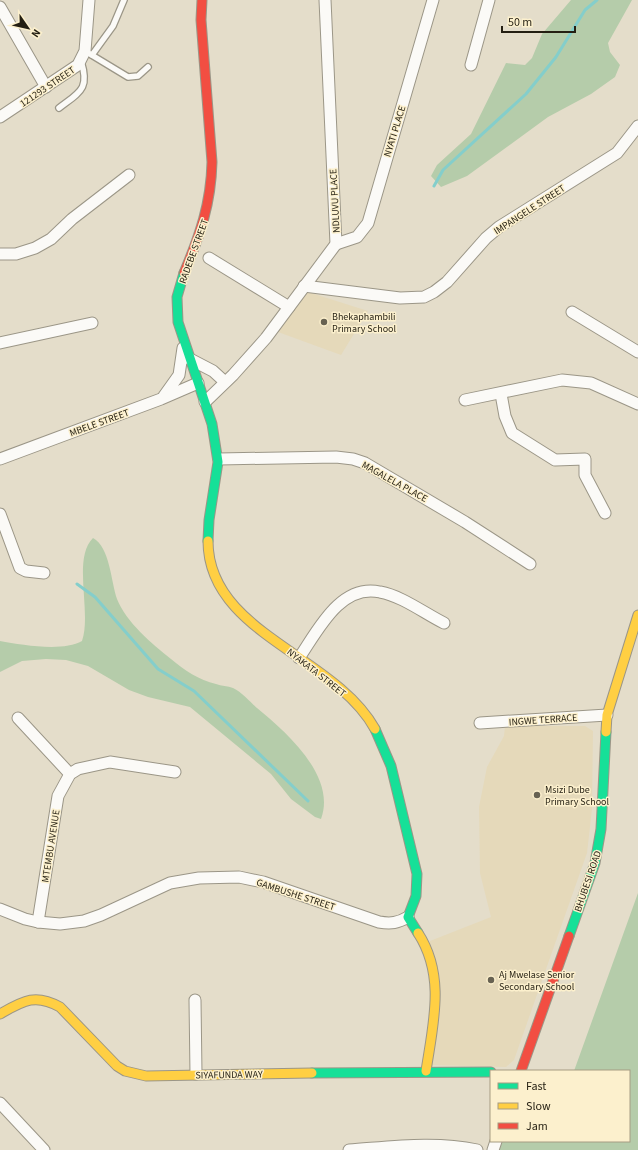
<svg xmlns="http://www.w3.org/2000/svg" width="638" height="1150" font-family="'Source Sans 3',sans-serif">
<rect width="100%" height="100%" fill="#e4ddca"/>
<g fill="#e5d9ba">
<polygon points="308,292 368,311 341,355 278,332"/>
<polygon points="505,726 585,726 593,731 592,809 587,853 514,1060 506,1067 432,1065 430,941 491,917 480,873 479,807 487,767 504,736"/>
</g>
<g fill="#b5ccaa">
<polygon points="571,0 632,0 608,43 610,52 620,65 615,77 591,94 548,117 467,176 441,187 431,176 437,165 471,134 506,63 525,65 532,58 542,34"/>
<path d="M93,538c17,9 18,44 24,61 9,23 35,45 54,60 13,11 28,21 45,25 5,2 12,2 17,4 9,4 17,14 24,20 28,23 80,68 64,111l-6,-2 -24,-18 -20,-25 -81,-67 -42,-10 -19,-7 -41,-24 -22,-6 -20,-1 -24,2 -22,11v-31c22,4 63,11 82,0 10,-29 -10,-82 11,-103z"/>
<polygon points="638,893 638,1150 494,1150 497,1141 629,1141 629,1071 574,1071"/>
</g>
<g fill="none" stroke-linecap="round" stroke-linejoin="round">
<g stroke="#84cecb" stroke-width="3">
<polyline points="434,186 443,170 526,94 556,57 585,10 597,0"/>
<polyline points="77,584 95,597 158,669 194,691 308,801"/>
</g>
<g stroke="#9b9687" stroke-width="8">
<g id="lane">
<polyline points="85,51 128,77 138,76 148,67"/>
<polyline points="92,55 113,26 124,0"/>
<path d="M59,108c21,-16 31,-19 22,-47"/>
</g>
</g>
<g stroke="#9b9687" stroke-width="13">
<g id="street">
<polyline points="0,7 46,87"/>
<polyline points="471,65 489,0"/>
<polyline points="0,117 78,65 85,51 89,0"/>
<polyline points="336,244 357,237 368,223 433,0"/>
<polyline points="0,254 16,254 35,248 51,239 72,219 129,175"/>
<polyline points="209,258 289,307"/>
<polyline points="304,286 400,298 424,297 434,292 447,282 486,238 499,227 617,153 638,126"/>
<polyline points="572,312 638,352"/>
<polyline points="0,343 92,323"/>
<polyline points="188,358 213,371 225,382"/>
<polyline points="501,394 505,416 512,433 555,460 585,459 585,475 605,513"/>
<polyline points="164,396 179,375 183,348"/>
<polyline points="465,400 562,380 591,383 638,404"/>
<polyline points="205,402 233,375 266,338 336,244 325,0"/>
<polyline points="0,459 161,399 198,383"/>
<polyline points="219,459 336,457 353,459 365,463 465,522 530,564"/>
<polyline points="0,514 20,568 26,571 44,573"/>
<path d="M299,658c18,-26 41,-75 81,-66 22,4 44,21 64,31"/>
<polyline points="18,718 70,774"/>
<polyline points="480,723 607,715"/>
<path d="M0,909l25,10 13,3 22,2 24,-3 17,-6 69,-32 29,-5 40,-1 24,5 116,40c12,2 19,1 29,-5"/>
<polyline points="38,922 58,796 70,774 78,769 110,762 175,772"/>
<polyline points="195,1000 196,1074"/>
<polyline points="0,1103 44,1150"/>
<path d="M349,1150c43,-3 86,-9 128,0"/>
<polyline points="493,1150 496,1141"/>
</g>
</g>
<g stroke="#9b9687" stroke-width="11">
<g id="fast">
<polyline points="184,273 177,297 178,322 212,424 218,462 209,520 208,541"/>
<polyline points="375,729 391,766 417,874 416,896 408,917 418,933"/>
<polyline points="569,936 595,863 601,829 606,732"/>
<polyline points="312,1073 491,1072"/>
</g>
</g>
<g stroke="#9b9687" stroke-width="11">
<g id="slow">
<path d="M208,541c0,92 126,114 167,188"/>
<polyline points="606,732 607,715 638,615"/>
<path d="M418,933c28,43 15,91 8,138"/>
<path d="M0,1014c23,-13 35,-21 60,-7l57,59 8,5 21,5 166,-3"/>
</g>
</g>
<g stroke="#9b9687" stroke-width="11">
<g id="jam">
<path d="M184,273c16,-38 27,-69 28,-111l-11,-142 1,-20"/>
<polyline points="521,1071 569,936"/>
</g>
</g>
<use href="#lane" stroke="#fbfaf7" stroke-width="5.5"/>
<use href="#street" stroke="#fbfaf7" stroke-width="11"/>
<use href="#fast" stroke="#16e098" stroke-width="9"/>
<use href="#slow" stroke="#ffcf43" stroke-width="9"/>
<use href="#jam" stroke="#f24e42" stroke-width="9"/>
</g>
<g fill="#676252" stroke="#fcf0cd" stroke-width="1.5">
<circle cx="324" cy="322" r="4"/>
<circle cx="537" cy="795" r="4"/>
<circle cx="491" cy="980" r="4"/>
</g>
<g text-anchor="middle" stroke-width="3" stroke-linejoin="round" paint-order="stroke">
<g font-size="10" fill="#241f12" stroke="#fcf0cd">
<text transform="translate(47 86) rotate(-34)" y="4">121293 STREET</text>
<text transform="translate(394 131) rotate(-73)" y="4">NYATI PLACE</text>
<text transform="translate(334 201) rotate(-93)" y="4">NDLUVU PLACE</text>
<text transform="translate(529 209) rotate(-33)" y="4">IMPANGELE STREET</text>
<text transform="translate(193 251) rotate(-70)" y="4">RADEBE STREET</text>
<text transform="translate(99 422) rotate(-20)" y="4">MBELE STREET</text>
<text transform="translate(395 481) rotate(29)" y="4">MAGALELA PLACE</text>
<text transform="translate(317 672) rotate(38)" y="4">NYAKATA STREET</text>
<text transform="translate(543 719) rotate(-4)" y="4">INGWE TERRACE</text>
<text transform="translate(50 846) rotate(-81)" y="4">MTEMBU AVENUE</text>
<text transform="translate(587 881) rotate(-71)" y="4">BHUBESI ROAD</text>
<text transform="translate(296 894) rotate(18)" y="4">GAMBUSHE STREET</text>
<text transform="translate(229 1074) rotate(-1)" y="4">SIYAFUNDA WAY</text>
</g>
<g font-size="10" fill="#241f12" stroke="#fcf0cd" text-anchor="start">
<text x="332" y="320">Bhekaphambili<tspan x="332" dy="12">Primary School</tspan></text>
<text x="545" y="793">Msizi Dube<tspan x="545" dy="12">Primary School</tspan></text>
<text x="499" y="978">Aj Mwelase Senior<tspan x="499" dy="12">Secondary School</tspan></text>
</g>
</g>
<rect x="490" y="1070" width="140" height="72" fill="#fcf0cd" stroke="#a69c82"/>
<rect x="498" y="1083" width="20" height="6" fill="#16e098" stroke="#a69c82"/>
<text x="526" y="1090" font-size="12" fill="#241f12">Fast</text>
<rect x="498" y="1103" width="20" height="6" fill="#ffcf43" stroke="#a69c82"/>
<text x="526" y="1110" font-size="12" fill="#241f12">Slow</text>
<rect x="498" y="1123" width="20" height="6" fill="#f24e42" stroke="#a69c82"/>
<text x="526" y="1130" font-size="12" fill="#241f12">Jam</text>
<g transform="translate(28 28) rotate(124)" stroke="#fcf0cd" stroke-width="3" paint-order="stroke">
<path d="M0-3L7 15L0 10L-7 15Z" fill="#241f12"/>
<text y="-6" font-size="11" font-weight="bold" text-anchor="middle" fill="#241f12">N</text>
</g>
<path d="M502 26v6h73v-6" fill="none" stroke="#241f12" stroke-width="2"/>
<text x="508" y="26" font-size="12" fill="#241f12" stroke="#fcf0cd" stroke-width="3" paint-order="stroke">50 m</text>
</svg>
